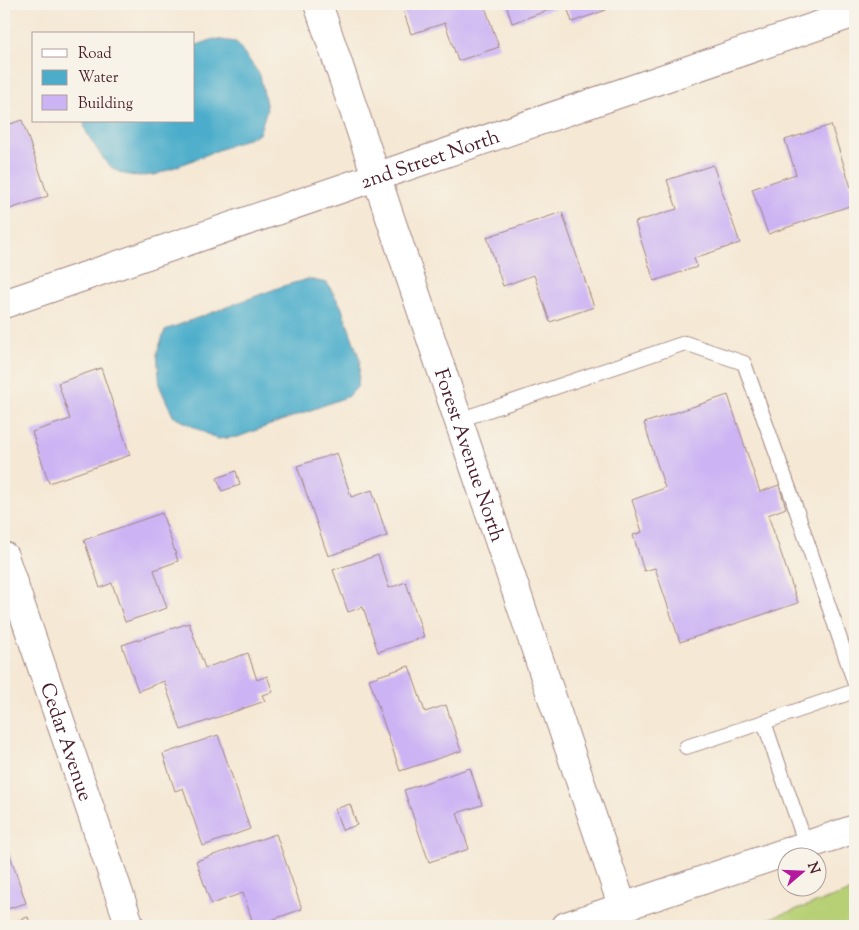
<svg xmlns="http://www.w3.org/2000/svg" width="859" height="930" font-family="'Sorts Mill Goudy',serif">
<rect width="100%" height="100%" fill="#f7f3e8"/>
<filter id="ink" filterUnits="userSpaceOnUse"><feTurbulence type="fractalNoise" baseFrequency=".02" numOctaves="2"/><feDisplacementMap in="SourceGraphic" scale="10" xChannelSelector="R" yChannelSelector="G"/><feConvolveMatrix kernelMatrix="1 2 1 2 8 2 1 2 1" color-interpolation-filters="sRGB"/></filter>
<filter id="wash" filterUnits="userSpaceOnUse"><feTurbulence type="fractalNoise" baseFrequency=".0096" numOctaves="4" result="noise"/><feDisplacementMap in="SourceGraphic" scale="20" xChannelSelector="R" yChannelSelector="G"/><feGaussianBlur stdDeviation="1.12" result="paint"/><feColorMatrix in="noise" values="0 0 0 0 0 0 0 0 0 0 0 0 0 0 0 0 0 1.4 0 .05"/><feComposite in="paint" operator="in"/></filter>
<g filter="url(#wash)">
<rect width="100%" height="100%" fill="#f5e8d4"/>
<polygon fill="#b7d075" stroke="#807850" points="855,890 855,926 746,926"/>
<g fill="#4cadcb" stroke="#4b667b">
<path d="M214,39l22,3 24,33 7,34 -8,25 -104,41c-32,3 -43,-1 -60,-29 -5,-8 -11,-15 -11,-25h110v-75z"/>
<polygon points="308,279 327,283 341,306 360,360 358,386 349,396 238,437 217,439 173,416 160,387 157,353 165,330 283,286"/>
</g>
<g id="blocks">
<g fill="#ccb3f4">
<polygon points="401,4 484,4 499,47 458,61 445,23 411,34"/>
<polygon points="506,4 604,4 606,10 572,22 566,4 512,23"/>
<polygon points="22,120 48,196 10,209 4,191 4,126"/>
<polygon points="831,125 855,200 855,204 768,234 752,189 796,174 785,140"/>
<polygon points="713,165 740,243 694,258 697,267 654,281 635,222 677,209 667,180"/>
<polygon points="562,212 594,307 550,322 534,275 503,286 487,237"/>
<polygon points="101,368 130,455 49,483 32,432 70,419 58,383"/>
<polygon points="728,395 760,492 779,485 786,508 768,515 798,603 680,642 655,568 644,571 633,535 642,532 632,500 665,488 644,423"/>
<polygon points="337,453 351,497 372,490 387,536 328,556 297,466"/>
<polygon points="236,471 240,485 222,491 217,478"/>
<polygon points="162,513 178,561 154,570 167,608 125,622 112,583 100,588 84,540"/>
<polygon points="378,555 389,588 406,582 424,637 378,652 363,607 348,612 333,570"/>
<polygon points="189,623 205,668 248,653 257,680 267,676 273,692 262,695 265,701 181,730 164,681 138,691 122,645"/>
<polygon points="409,666 425,712 446,705 461,751 400,771 369,679"/>
<polygon points="218,735 250,829 203,846 183,788 175,791 163,754"/>
<polygon points="470,768 482,805 457,813 469,849 429,862 404,790"/>
<polygon points="350,804 357,825 342,830 335,809"/>
<polygon points="276,834 302,909 254,926 243,893 211,904 196,861"/>
<polygon points="4,837 26,903 4,910"/>
<polygon points="28,917 31,926 4,926 4,925"/>
</g>
</g>
</g>
<g filter="url(#ink)">
<use href="#blocks" fill-opacity="0" stroke="#a08480" stroke-width="1"/>
<g fill="none" stroke-linecap="round" stroke-linejoin="round">
<g stroke="#a08480" stroke-width="16">
<g id="lane">
<polyline points="459,420 685,343 744,363 791,494 855,684"/>
<polyline points="686,747 764,722"/>
<polyline points="806,845 764,722 855,691"/>
</g>
</g>
<g stroke="#a08480" stroke-width="30">
<g id="street">
<path id="s1" d="M318,4l305,904"/>
<path id="s2" d="M4,304l851,-291"/>
<path id="s3" d="M4,556l126,370"/>
</g>
</g>
<g stroke="#a08480" stroke-width="30">
<polyline id="secondary" points="566,926 855,829"/>
</g>
<use href="#lane" stroke="#fff" stroke-width="14"/>
<use href="#street" stroke="#fff" stroke-width="28"/>
<use href="#secondary" stroke="#fff" stroke-width="28"/>
</g>
</g>
<g text-anchor="middle" stroke-width="5" stroke-linejoin="round" paint-order="stroke">
<g font-size="20" fill="#4a1f2b" stroke="#f7f3e8">
<text dy="7" stroke="none"><textPath href="#s2" startOffset="450">2nd Street North</textPath></text>
<text dy="7" stroke="none"><textPath href="#s1" startOffset="476">Forest Avenue North</textPath></text>
<text dy="7" stroke="none"><textPath href="#s3" startOffset="196">Cedar Avenue</textPath></text>
</g>
</g>
<rect width="859" height="930" fill="none" stroke="#f7f3e8" stroke-width="20"/>
<rect x="32" y="32" width="162" height="90" fill="#f7f3e8" stroke="#b29e9c"/>
<rect x="42" y="49" width="25" height="8" fill="#ffffff" stroke="#b29e9c"/>
<text x="78" y="58" font-size="15" fill="#4a1f2b">Road</text>
<rect x="42" y="70" width="25" height="15" fill="#4cadcb" stroke="#b29e9c"/>
<text x="78" y="82" font-size="15" fill="#4a1f2b">Water</text>
<rect x="42" y="95" width="25" height="15" fill="#ccb3f4" stroke="#b29e9c"/>
<text x="78" y="108" font-size="15" fill="#4a1f2b">Building</text>
<g transform="translate(802 872) rotate(71)"><circle r="24" fill="#f7f3e8" stroke="#b29e9c"/>
<path d="M0-4L9 19L0 12L-9 19Z" fill="#b5179e"/>
<text y="-8" font-size="14" font-weight="bold" text-anchor="middle" fill="#4a1f2b">N</text>
</g>
</svg>
